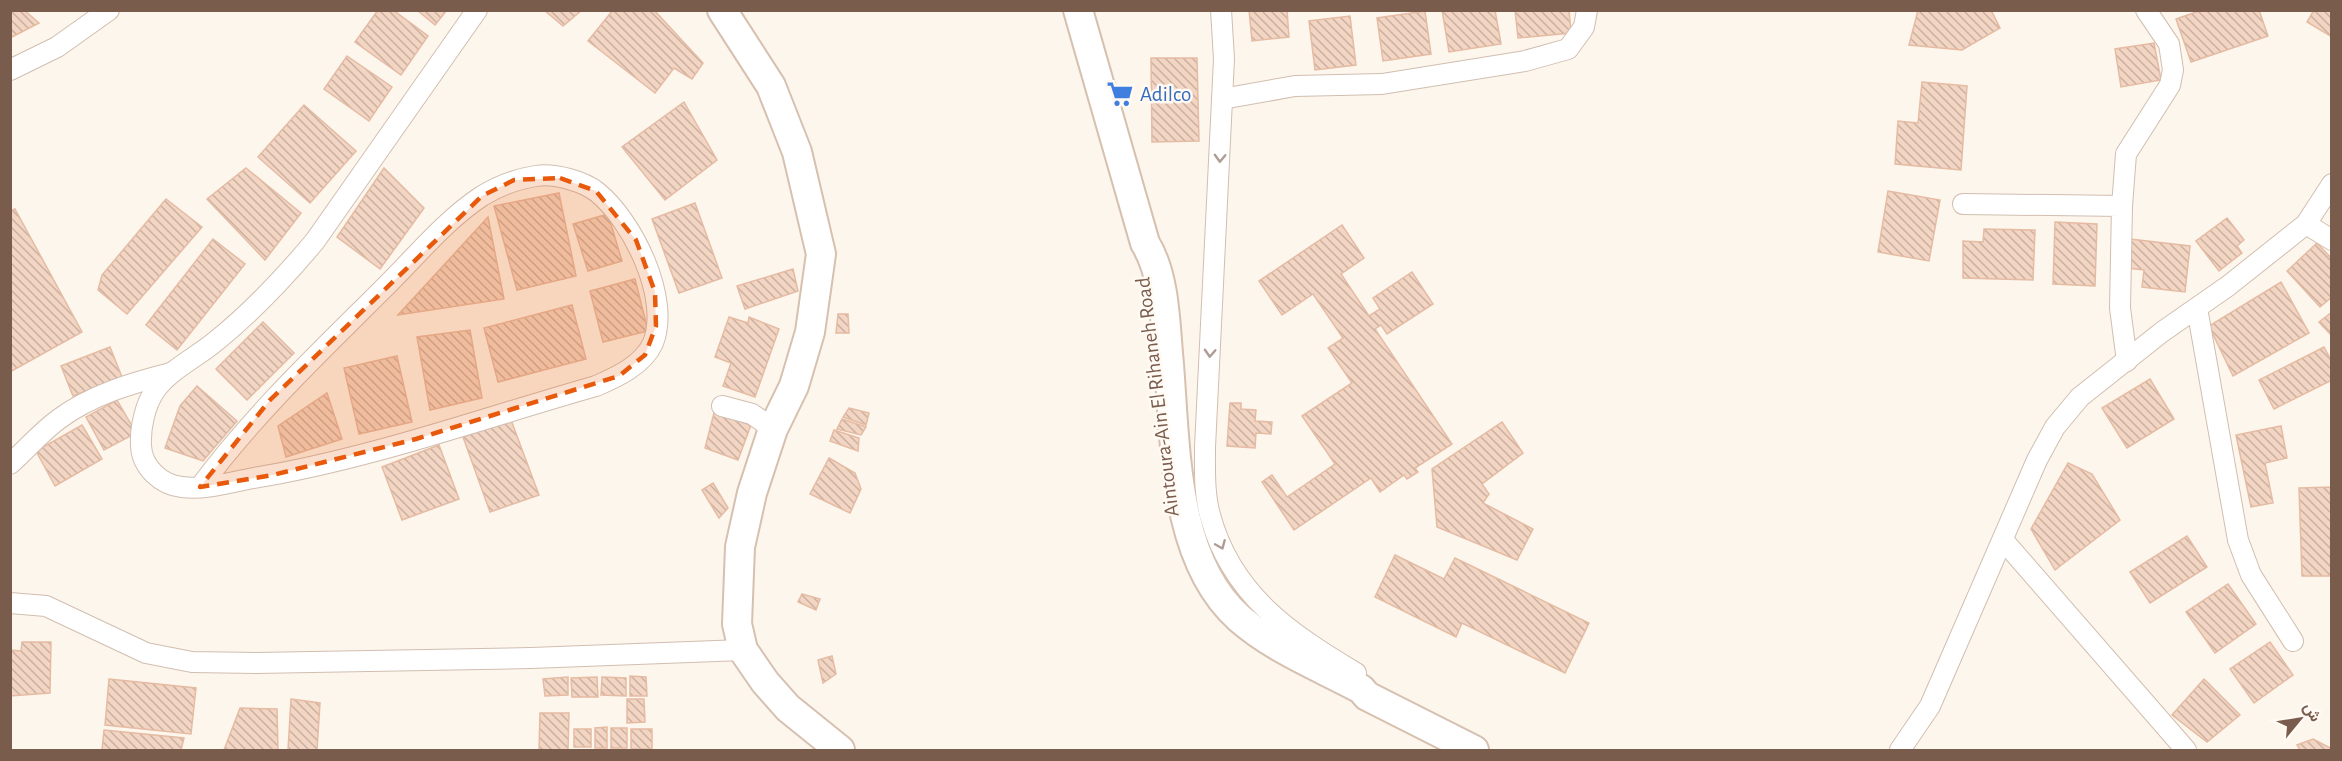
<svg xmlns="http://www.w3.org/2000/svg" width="2342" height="761" font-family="'Alegreya Sans',Vazirmatn,sans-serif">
<defs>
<pattern id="building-back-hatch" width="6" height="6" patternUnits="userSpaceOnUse" patternTransform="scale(1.5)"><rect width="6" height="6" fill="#f3d5c3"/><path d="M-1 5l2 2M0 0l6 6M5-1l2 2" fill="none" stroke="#cab0a1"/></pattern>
</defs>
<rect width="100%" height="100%" fill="#fdf6ec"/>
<g fill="url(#building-back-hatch)" stroke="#e6bba3" stroke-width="1.5">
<polygon points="10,10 24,10 39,23 10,38"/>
<polygon points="378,10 393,10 428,36 401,75 355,42"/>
<polygon points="417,10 447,10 435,25"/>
<polygon points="544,10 582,10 563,26"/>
<polygon points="613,10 654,10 703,63 692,79 674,68 655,93 588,41"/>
<polygon points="1249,10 1287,10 1289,37 1252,41"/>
<polygon points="1442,10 1495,10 1501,44 1449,52"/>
<polygon points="1515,10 1569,10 1571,33 1518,38"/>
<polygon points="1918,10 1991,10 2000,28 1962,50 1909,45"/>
<polygon points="2202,10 2259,10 2268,36 2191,62 2176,19"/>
<polygon points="2314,10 2332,10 2332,37 2307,22"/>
<polygon points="1425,11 1431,54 1383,61 1377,18"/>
<polygon points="1350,16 1356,65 1315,70 1309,21"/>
<polygon points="2154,43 2161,80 2121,87 2115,49"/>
<polygon points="347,56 392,87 369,121 324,89"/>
<polygon points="1151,58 1197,58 1199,141 1152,142"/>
<polygon points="1922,82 1967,86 1961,170 1895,164 1898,121 1918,123"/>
<polygon points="684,102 717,160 665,200 622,147"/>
<polygon points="304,105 356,151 310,203 258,157"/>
<polygon points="246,168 301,213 265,260 207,199"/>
<polygon points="384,168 424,208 380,269 337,237"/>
<polygon points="1888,191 1940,200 1929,261 1878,252"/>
<polygon points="559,193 576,276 517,290 494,206"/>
<polygon points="166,199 202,227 127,314 98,290 102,275"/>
<polygon points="695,203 722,278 679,293 652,219"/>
<polygon points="15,209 82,332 10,372 10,211"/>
<polygon points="608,214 622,261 588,271 573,224"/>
<polygon points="488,217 504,299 398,315"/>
<polygon points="2227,218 2244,240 2237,246 2242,253 2219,271 2196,241"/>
<polygon points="2055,222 2097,224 2095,286 2053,284"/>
<polygon points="1342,225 1364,258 1341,274 1369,316 1380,309 1373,298 1412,272 1433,304 1387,334 1381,325 1375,329 1452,444 1415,468 1418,472 1407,479 1404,475 1380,492 1371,478 1294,530 1262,482 1272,475 1287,497 1335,464 1302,416 1352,383 1328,348 1343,338 1313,294 1282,315 1259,281"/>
<polygon points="1984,229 2035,230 2033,280 1963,278 1963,241 1983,242"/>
<polygon points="213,239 245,264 177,350 146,325"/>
<polygon points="2130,239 2190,246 2185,292 2142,287 2144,270 2127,268"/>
<polygon points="2317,243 2332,259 2332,297 2320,307 2287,271"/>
<polygon points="793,269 798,291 745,309 737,286"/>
<polygon points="635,279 648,331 603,342 590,291"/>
<polygon points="2281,282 2309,333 2233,376 2209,326"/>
<polygon points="572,305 586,359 498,382 484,328"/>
<polygon points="2332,312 2332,336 2319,322"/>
<polygon points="838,314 848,314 849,333 836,333"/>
<polygon points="729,317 748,323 749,317 779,329 755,397 723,386 731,363 715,357"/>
<polygon points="263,322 294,353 247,400 216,369"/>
<polygon points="470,330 482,398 430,410 417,337"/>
<polygon points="110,347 122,377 73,396 61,366"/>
<polygon points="2324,347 2332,362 2332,380 2274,409 2259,380"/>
<polygon points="397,356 412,422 359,434 344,368"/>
<polygon points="2150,379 2174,419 2127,448 2102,408"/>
<polygon points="197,386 237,421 203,461 165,448 180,406"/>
<polygon points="327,393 342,439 286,457 278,426"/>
<polygon points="117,400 136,433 104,450 86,417"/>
<polygon points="1230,403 1241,403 1241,409 1256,410 1255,421 1272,422 1271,434 1256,433 1255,448 1227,446"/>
<polygon points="849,408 869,413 866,425 843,417"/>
<polygon points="714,413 751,425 738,460 705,448"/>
<polygon points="842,419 866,427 861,435 837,429"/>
<polygon points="511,420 539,495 490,512 463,437"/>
<polygon points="1502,422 1523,453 1482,484 1489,494 1483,503 1533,529 1517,560 1437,527 1432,469"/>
<polygon points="82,425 102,459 55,486 36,451"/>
<polygon points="2281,426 2287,458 2265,463 2273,503 2251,507 2236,435"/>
<polygon points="834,430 859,438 858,451 830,441"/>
<polygon points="439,445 459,499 402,520 382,467"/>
<polygon points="829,458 855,473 861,489 850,513 810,494"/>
<polygon points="2068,463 2092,474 2120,520 2055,570 2031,529"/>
<polygon points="713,483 728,508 719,518 702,490"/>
<polygon points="2332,487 2332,576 2302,576 2299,488"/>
<polygon points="2187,536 2207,567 2150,603 2130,572"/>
<polygon points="1395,555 1444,579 1455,558 1589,623 1565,673 1462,623 1456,637 1375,597"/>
<polygon points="2228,584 2256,624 2215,653 2186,612"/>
<polygon points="802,594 820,599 816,610 798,602"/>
<polygon points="22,642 51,642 50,693 10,696 10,650 21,651"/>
<polygon points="2270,642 2293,675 2254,703 2230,669"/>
<polygon points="832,656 836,674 823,683 818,660"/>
<polygon points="630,676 646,677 647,696 630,696"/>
<polygon points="568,677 568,695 545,696 543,679"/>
<polygon points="597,677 598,697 572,697 571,678"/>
<polygon points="602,677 626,678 626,696 601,695"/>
<polygon points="109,679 196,688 191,734 105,725"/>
<polygon points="2204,679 2240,715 2207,742 2172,715"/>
<polygon points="291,699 320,703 317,750 288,750"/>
<polygon points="627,699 644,699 645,722 627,723"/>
<polygon points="240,708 277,709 278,750 224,750"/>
<polygon points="540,713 569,713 568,750 539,750"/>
<polygon points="607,727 607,748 595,748 595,728"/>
<rect x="611" y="728" width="16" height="20"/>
<rect x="574" y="729" width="17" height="18"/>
<rect x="631" y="729" width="21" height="20"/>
<polygon points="104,730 184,738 181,750 102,750"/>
<polygon points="2313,739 2332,749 2332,750 2300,750 2297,745"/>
</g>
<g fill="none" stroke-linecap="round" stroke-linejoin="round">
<g stroke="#d1beb0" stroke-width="22">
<g id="street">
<path d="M1221,10l3,49 -19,388c0,23 -1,46 5,68 21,79 79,118 146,158"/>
<polyline points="10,70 57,47 109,10"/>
<polyline points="1222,99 1295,86 1382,84 1525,61 1568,49 1584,27 1587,10"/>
<polyline points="1963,204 2122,206 2120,308 2127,361"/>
<polyline points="2122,206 2126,154 2170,85 2173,70 2169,44 2146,10"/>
<polyline points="2306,224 2332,184"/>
<polyline points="2197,308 2238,540 2251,575 2293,641"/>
<polyline points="722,406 752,414 773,429"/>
<path d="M10,464c17,-15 31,-32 49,-45 32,-24 73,-36 112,-46"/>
<path d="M200,487c54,-73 119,-134 182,-197 32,-31 62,-69 100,-94 16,-10 35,-17 54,-20 18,-3 47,5 61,16 35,28 74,106 56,151 -10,22 -36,34 -57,43 -113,32 -226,73 -342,92 -23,4 -49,12 -72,9 -21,-2 -40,-20 -41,-41 -1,-18 4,-42 15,-57 15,-20 41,-32 60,-48 37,-30 69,-64 99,-100l162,-231"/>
<polyline points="2003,540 2186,750"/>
<polyline points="10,603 46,606 146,653 192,662 256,663 531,658 743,650"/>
<polyline points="1900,750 1930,706 2037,460 2055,427 2080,397 2162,332 2228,286 2306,224 2332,240"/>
</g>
</g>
<g stroke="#d6c0b0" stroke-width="32">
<g id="secondary">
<polyline points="722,10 771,86 797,152 821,254 810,332 794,386 773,429 752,493 740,547 737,624 743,650 765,682 788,708 840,750"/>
<path d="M1078,10l67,233c19,31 20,74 23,110 8,85 3,204 71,265 35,31 81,49 122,71l6,7 107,54"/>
</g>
</g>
<use href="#street" stroke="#fff" stroke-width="20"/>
<use href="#secondary" stroke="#fff" stroke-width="28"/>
</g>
<defs><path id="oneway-chevron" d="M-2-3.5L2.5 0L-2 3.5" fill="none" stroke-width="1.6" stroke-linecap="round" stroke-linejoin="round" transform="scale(1.5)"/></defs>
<g stroke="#af9d94">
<use href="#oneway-chevron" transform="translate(1220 158) rotate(92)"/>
<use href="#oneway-chevron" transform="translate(1210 353) rotate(93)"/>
<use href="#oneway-chevron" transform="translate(1221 545) rotate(67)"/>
</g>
<path fill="#e8590c" fill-opacity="0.2" stroke="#e8590c" stroke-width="4.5" stroke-dasharray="12 8" stroke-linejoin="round" d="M560,178l36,13 40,49 19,52 1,34 -11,29 -26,21 -203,63 -143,36 -73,12 70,-87 212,-204 32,-16z"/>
<defs>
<g id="supermarket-bare" transform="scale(2.07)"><path d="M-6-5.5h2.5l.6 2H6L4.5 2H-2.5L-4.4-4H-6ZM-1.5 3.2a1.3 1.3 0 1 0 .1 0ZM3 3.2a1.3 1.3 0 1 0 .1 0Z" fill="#3f7fe0" stroke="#fffaf3" stroke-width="2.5" paint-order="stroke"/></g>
</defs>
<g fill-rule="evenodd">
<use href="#supermarket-bare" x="1120" y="94"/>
</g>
<g text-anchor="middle" stroke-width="5" stroke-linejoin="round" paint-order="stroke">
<g font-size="21" fill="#366cbe" stroke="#fffaf3" text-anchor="start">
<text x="1140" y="101">Adilco</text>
</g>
<g font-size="21" fill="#7a5c4d" stroke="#fffaf3">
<text transform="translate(1157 397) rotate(-97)" y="7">Aintoura-Ain El Rihaneh Road</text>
</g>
</g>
<rect width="2342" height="761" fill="none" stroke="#7a5c4d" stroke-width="24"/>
<g transform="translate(2300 719) rotate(60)" stroke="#fffaf3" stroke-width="4.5" paint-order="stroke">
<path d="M0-4.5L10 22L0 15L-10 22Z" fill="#7a5c4d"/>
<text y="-9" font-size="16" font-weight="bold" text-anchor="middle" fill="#7a5c4d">ش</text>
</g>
</svg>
